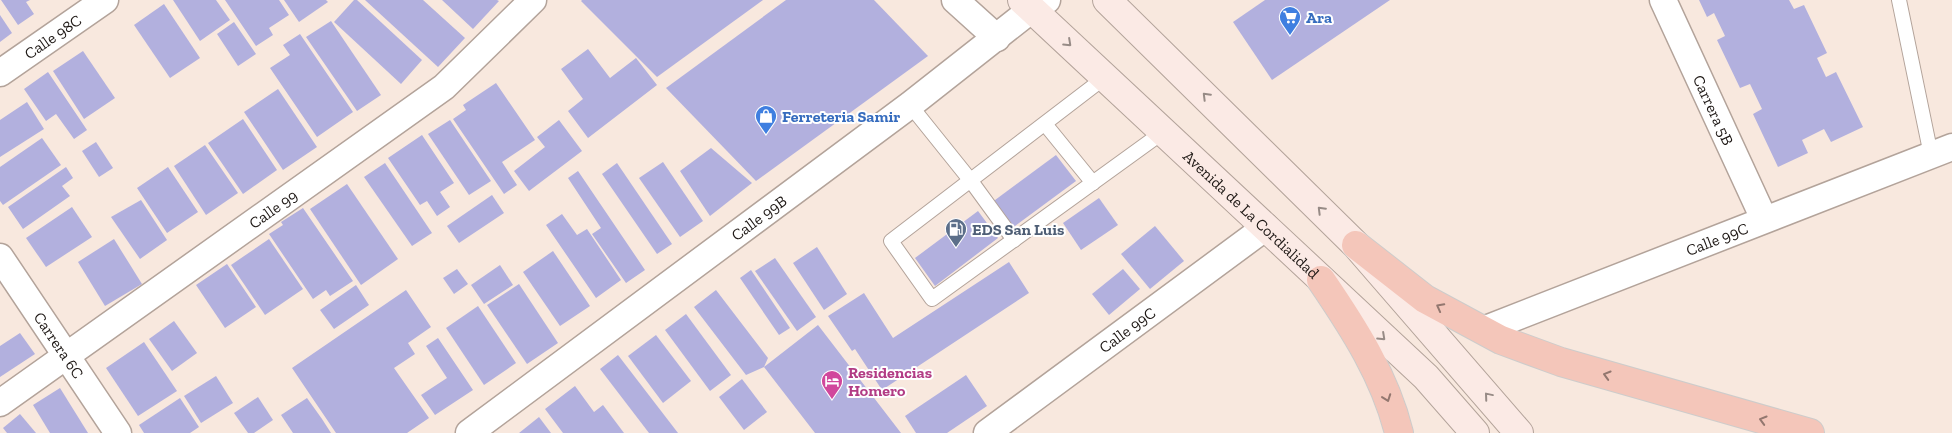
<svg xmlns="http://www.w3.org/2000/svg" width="1952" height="433" font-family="'Zilla Slab',serif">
<rect width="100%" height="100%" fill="#f8e8de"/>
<g fill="#b2b0de">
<polygon points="1,0 30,0 26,2 34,14 18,25"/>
<polygon points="173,0 216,0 230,20 200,41"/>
<polygon points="225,0 279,0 289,15 269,28 273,35 256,46"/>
<polygon points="284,0 326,0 328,2 299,22"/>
<polygon points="354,0 357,0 422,60 401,84 334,22"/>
<polygon points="365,0 423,0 465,38 438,67"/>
<polygon points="442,0 497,0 499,1 473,29"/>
<polygon points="582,0 763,0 657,77 581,1"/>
<polygon points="786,0 874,0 928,56 756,181 666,88"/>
<polygon points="1265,0 1390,0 1272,80 1233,22"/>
<polygon points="1699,0 1789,0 1794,9 1804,5 1827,53 1817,58 1826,77 1836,72 1863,127 1831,142 1824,129 1802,140 1808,153 1778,167 1753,114 1762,109 1750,84 1740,88 1717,40 1725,36 1714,13 1707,17"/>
<polygon points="164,4 200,58 170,78 134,25"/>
<polygon points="0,15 12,33 0,42"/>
<polygon points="331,21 381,95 357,111 306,37"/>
<polygon points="234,22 256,54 238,66 217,34"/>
<polygon points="300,34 353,112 317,137 270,68 290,55 283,45"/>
<polygon points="588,49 610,78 636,58 657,85 588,138 568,111 583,99 561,69"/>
<polygon points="83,51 115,98 84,119 53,71"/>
<polygon points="48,72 87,130 74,139 56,114 46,121 24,89"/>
<polygon points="496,83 535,140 502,162 517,185 504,194 453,119 466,110 463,105"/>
<polygon points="278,89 317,147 283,170 244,112"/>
<polygon points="27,102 44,129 0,157 0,120"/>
<polygon points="243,119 277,170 243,194 208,143"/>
<polygon points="450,120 491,181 469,195 428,134"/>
<polygon points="559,120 582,151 529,191 514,171 545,147 537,137"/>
<polygon points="422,135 454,183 440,192 450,207 437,216 427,201 420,205 388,158"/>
<polygon points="42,138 61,165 3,205 0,201 0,167"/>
<polygon points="96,142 113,168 99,177 82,151"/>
<polygon points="205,145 238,193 206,215 174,166"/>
<polygon points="711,148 752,183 710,216 680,171"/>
<polygon points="1056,155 1076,181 1011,229 991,203"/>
<polygon points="663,162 703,221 680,237 639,178"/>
<polygon points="385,163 432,233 412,246 364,177"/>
<polygon points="617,163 672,244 657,254 602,174"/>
<polygon points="66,167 73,178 62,186 70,196 23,229 8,207"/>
<polygon points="168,167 198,212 167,233 137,188"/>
<polygon points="578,171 645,270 626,283 592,234 601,228 568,178"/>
<polygon points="347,184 398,259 361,285 310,209"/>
<polygon points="492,195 504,213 459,243 447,226"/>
<polygon points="1099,198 1118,225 1081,250 1063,223"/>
<polygon points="141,200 167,240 140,259 111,217"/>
<polygon points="72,207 92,237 46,267 26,238"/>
<polygon points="303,208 353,281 330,296 326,290 313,299 269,234 283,225 281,222"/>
<polygon points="978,211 998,238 935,286 915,258"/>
<polygon points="562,214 577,235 587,229 621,280 596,298 546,225"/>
<polygon points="1155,226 1184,261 1150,289 1121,254"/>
<polygon points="114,239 142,284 105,306 78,262"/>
<polygon points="269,239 303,289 265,315 231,265"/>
<polygon points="817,247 847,294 824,310 793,263"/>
<polygon points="553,251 590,306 560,326 523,272"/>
<polygon points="775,258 816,317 797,331 755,271"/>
<polygon points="1009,262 1029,293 882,390 855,349 852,351 828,316 864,293 893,338"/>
<polygon points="227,264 256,307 225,328 196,285"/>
<polygon points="500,265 513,285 484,304 471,285"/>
<polygon points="457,269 468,284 454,294 443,278"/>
<polygon points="1123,269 1140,289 1109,315 1092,294"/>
<polygon points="751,270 790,328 779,335 740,278"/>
<polygon points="519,284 558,343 527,364 487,305"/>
<polygon points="356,285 369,305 334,329 320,310"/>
<polygon points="406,290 431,327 408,343 415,354 394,368 429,418 407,433 336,433 292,368"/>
<polygon points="716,290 768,358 764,367 818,325 901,433 815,433 764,367 746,375 694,307"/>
<polygon points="478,306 516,363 484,385 446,328"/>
<polygon points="686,314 731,375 710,391 665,330"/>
<polygon points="174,321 197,353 172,371 149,339"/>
<polygon points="20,333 35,354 0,377 0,346"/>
<polygon points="656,335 691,381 663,403 628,356"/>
<polygon points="438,338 473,390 435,415 421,395 447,378 426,346"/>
<polygon points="144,342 177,391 138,416 106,368"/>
<polygon points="618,355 678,433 649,433 600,369"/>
<polygon points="966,375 987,406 947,433 916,433 905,416"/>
<polygon points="216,376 233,403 201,423 184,396"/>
<polygon points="742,379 767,412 744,430 719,397"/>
<polygon points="575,386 594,412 603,405 624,433 563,433 545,409"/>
<polygon points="60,388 88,433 50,433 33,405"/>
<polygon points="258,397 273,420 254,433 248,433 234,413"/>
<polygon points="180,398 199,427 190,433 144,433 139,425"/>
<polygon points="307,398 322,419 331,433 293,433 281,415"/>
<polygon points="20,414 36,433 7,433 3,428"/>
<polygon points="539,417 551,433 519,433"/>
</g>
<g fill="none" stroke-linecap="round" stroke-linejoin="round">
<g stroke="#b3a39a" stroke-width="16">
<g id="service">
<polyline points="1899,0 1931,155"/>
<polyline points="1104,78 891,241 932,299 1163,132"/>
<polyline points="910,105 971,181 1014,240"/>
<polyline points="1045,124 1093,183"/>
</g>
</g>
<g stroke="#b3a39a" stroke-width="29">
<g id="minor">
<polyline points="955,0 997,38"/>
<path id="s1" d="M1663,0l101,219"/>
<path id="s2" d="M0,73l105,-73"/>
<path id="s3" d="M0,257l118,176"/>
<path id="s4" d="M1483,330l469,-183"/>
<path id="s5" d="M0,403l444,-316 89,-87"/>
<path id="s6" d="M469,433l441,-328 122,-96 15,-9"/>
<path id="s7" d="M987,433l279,-206"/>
</g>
</g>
<g stroke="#b3a39a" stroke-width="30">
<g id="secondary">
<path id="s8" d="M1022,0l404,377 49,56"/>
<polyline points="1107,0 1356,245 1519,433"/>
</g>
</g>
<g stroke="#cdcccb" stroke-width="30">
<g id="trunk">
<polyline points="1356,245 1425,299 1501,340 1561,362 1810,433"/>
<path d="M1321,280c32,47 64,96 78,153"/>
</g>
</g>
<use href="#service" stroke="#fff" stroke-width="14"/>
<use href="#minor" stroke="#fff" stroke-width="26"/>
<use href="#secondary" stroke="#fbeae5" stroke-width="28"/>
<use href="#trunk" stroke="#f4c6ba" stroke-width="28"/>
</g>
<defs><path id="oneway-chevron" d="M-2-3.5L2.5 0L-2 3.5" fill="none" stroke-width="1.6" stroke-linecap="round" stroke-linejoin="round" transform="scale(1.25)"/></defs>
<g stroke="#978b86">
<use href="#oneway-chevron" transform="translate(1068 43) rotate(43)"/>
<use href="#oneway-chevron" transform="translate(1206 96) rotate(-135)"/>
<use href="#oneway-chevron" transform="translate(1321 210) rotate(-135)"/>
<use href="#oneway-chevron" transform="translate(1382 337) rotate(43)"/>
<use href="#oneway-chevron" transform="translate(1488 396) rotate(-130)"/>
</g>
<g stroke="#93776f">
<use href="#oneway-chevron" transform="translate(1440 307) rotate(-152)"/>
<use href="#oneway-chevron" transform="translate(1607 375) rotate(-164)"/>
<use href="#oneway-chevron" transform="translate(1387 398) rotate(70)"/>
<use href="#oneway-chevron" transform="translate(1763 420) rotate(-164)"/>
</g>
<defs>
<g id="supermarket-pin" transform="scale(1.125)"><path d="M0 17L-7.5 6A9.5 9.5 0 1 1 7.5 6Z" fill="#3f7fe0" stroke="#fff"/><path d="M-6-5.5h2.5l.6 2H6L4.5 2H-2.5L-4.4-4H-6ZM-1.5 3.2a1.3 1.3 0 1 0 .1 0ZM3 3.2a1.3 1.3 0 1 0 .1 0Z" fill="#fff"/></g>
<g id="shop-pin" transform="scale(1.125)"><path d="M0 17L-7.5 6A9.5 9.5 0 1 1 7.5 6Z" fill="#3f7fe0" stroke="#fff"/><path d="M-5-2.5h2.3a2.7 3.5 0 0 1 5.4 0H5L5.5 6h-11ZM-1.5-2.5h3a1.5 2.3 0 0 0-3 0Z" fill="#fff"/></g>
<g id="fuel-pin" transform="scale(1.125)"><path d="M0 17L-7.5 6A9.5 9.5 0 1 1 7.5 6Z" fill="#5c6f8a" stroke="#fff"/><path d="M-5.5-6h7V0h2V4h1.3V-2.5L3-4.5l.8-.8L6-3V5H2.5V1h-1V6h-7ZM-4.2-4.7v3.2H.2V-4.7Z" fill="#fff"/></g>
<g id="hotel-pin" transform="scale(1.125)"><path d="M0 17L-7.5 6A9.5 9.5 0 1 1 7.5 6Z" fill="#d1479c" stroke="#fff"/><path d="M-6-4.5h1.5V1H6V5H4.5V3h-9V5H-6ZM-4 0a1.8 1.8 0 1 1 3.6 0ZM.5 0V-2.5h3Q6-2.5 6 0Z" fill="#fff"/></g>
</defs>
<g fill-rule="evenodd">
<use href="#supermarket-pin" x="1290" y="17"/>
<use href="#shop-pin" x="766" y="116"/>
<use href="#fuel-pin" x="956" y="229"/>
<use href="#hotel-pin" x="832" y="381"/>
</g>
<g text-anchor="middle" stroke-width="4" stroke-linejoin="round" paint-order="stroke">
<g font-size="16" font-weight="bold" fill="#366cbe" stroke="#fff" text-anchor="start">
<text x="1306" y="23">Ara</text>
<text x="782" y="122">Ferreteria Samir</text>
</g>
<g font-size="16" fill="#1c1613" stroke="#fff">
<text dy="6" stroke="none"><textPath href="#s2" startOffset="64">Calle 98C</textPath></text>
<text dy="6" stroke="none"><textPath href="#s1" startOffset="121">Carrera 5B</textPath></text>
<text dy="6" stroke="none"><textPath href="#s5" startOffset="335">Calle 99</textPath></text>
<text dy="6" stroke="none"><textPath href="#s8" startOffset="314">Avenida de La Cordialidad</textPath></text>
<text dy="6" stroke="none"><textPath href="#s6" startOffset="361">Calle 99B</textPath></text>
<text dy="6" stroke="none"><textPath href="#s4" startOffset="251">Calle 99C</textPath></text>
<text dy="6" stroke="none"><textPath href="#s7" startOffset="174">Calle 99C</textPath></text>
<text dy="6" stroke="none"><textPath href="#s3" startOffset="106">Carrera 6C</textPath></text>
</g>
<g font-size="16" font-weight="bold" fill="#4e5e75" stroke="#fff" text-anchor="start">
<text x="972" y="235">EDS San Luis</text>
</g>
<g font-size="16" font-weight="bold" fill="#b23c85" stroke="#fff" text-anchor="start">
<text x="848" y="378">Residencias<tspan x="848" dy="18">Homero</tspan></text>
</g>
</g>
</svg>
